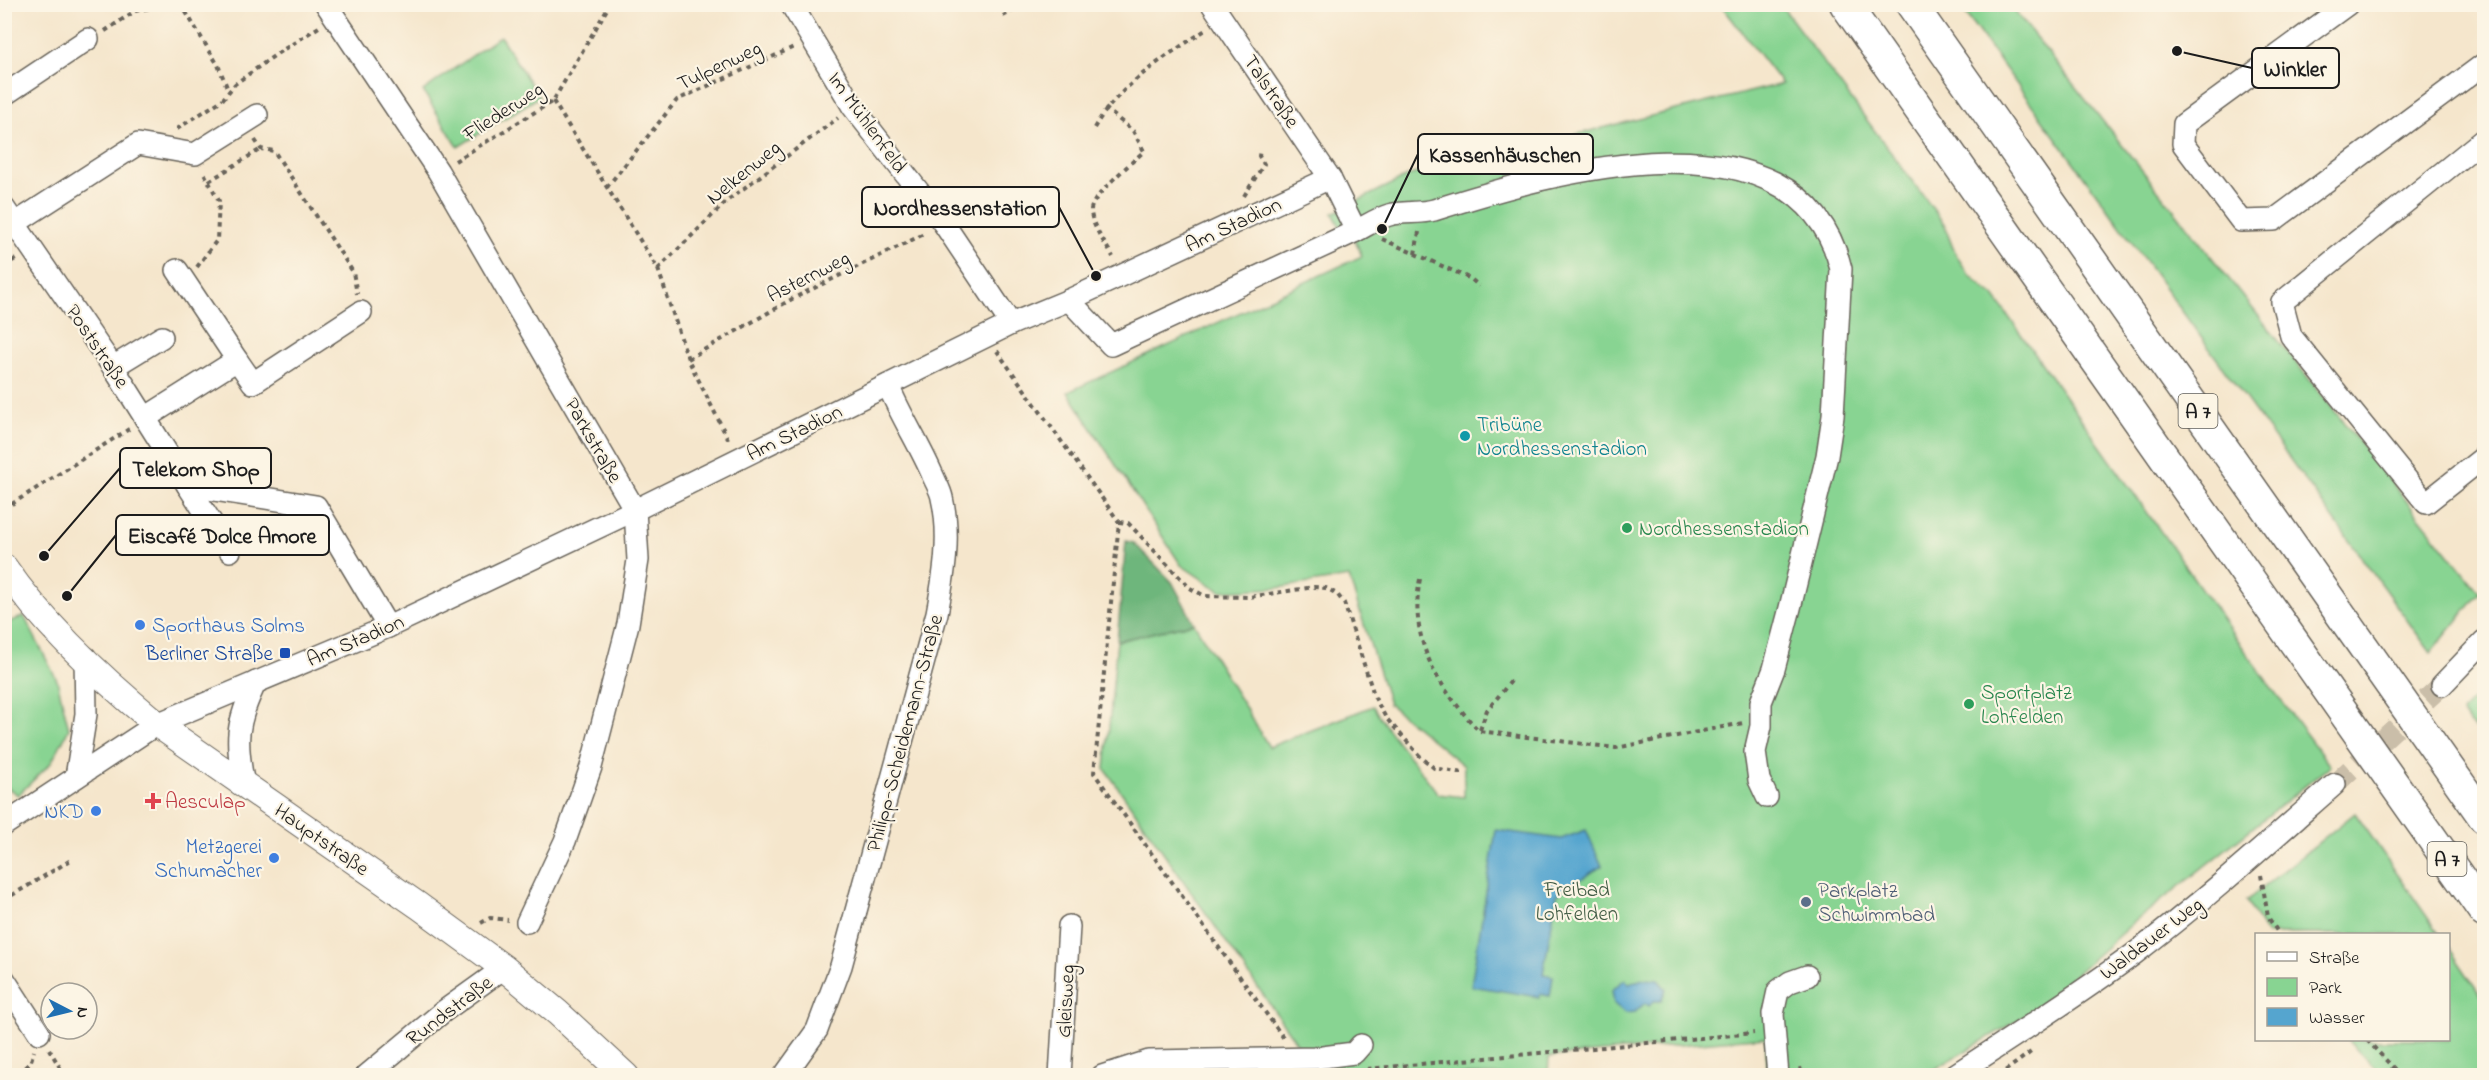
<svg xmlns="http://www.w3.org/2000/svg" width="2489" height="1080" font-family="'Indie Flower',sans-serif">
<rect width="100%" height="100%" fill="#fcf5e5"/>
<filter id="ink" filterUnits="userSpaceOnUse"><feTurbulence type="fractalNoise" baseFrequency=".0167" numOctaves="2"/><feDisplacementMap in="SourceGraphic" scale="12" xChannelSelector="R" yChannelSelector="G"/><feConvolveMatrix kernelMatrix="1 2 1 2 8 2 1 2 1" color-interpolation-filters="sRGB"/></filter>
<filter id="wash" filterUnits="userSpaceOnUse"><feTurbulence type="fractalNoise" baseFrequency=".008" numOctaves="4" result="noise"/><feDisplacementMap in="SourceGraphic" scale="24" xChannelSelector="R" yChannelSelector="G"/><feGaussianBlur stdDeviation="1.35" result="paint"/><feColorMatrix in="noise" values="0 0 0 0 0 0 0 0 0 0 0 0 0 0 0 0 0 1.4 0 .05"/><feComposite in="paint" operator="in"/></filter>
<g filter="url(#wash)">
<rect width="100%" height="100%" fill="#f5e6cc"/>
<g fill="#88d492" stroke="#527857" stroke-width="1.5">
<path d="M1721,5h60l164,220c9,33 22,51 49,71l274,387 62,83 -198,158 -97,86 -110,65h-157l-3,-38 -216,20 -1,18h-343l28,-4 49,-17 21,-2 -198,-283 12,-128 77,-18 75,124 104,-41c18,32 44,58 65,88l26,3c1,-11 -1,-21 0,-31l-75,-62 -40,-127 -72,11 -57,3 -39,-26 -113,-173 294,-136 -14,-30 -7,3 -8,-16 77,-38 372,-91z"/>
<polygon points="1959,5 2010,5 2480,593 2431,653"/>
<polygon points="500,36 539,97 458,147 423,91"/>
<polygon points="24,616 57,680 69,729 51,763 18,795 5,786 4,624"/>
<polygon points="2484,688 2484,736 2470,724 2462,712"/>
<polygon points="2355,813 2439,934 2266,934 2246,901"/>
<polygon points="2449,948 2484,1000 2484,1075 2382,1075 2347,1040 2448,1040"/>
</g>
<polygon fill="#6eb67c" stroke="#45694c" stroke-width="1.5" points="1126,541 1134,543 1172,582 1194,623 1117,641"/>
<g fill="#55a5cf" stroke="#386076" stroke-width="1.5">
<polygon points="1496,830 1561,839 1586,830 1602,866 1557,894 1543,974 1553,976 1550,996 1540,994 1539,997 1471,986"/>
<polygon points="1625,979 1629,984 1643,979 1658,980 1666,989 1661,1001 1654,1001 1649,1006 1645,1003 1635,1012 1626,1013 1614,1004 1612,990"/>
</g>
</g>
<g filter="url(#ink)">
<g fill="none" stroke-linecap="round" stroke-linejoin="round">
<polyline stroke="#cabea9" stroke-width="21" stroke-dasharray="21 10" stroke-linecap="butt" points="2335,784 2442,685"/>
<g stroke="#68635a" stroke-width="24">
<g id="minor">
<polyline points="326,4 438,171 635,510 638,560 628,624 591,767 565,841 527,922"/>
<polyline points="791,4 853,107 944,224 1011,324"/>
<polyline points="2348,4 2184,124 2183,144 2241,221 2274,220 2484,64"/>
<polyline points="4,95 88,39"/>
<polyline points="2484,139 2282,302 2291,336 2426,503 2484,457"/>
<polyline points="4,208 113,367 188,486 316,506 388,627"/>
<polyline points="14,224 138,144 195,154 257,115"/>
<path d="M1356,231c10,-5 22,-13 33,-16 14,-4 30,-1 45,-5 113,-36 365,-111 407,59l-8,147 -6,40 -37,152 -16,61 -13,33v24l-6,26 4,28 8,17"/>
<polyline points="1069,300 1111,345 1356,231 1330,178 1212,4"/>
<polyline points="237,360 253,383 361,312"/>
<polyline points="113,367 162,337"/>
<polyline points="145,418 237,360 177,270"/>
<polyline points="188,486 230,551"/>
<polyline points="2442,685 2484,641"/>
<polyline points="76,777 86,714 85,657"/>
<path d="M244,785c-9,-45 -8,-62 12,-103"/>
<polyline points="4,825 157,724 388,627 635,510 1011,324 1069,300 1330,178"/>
<polyline points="4,979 39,1033"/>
<polyline points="366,1076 444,1011 504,968"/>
<path d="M784,1076l33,-46 24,-64 96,-353c7,-37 14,-77 5,-115 -1,-7 -6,-15 -9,-22 -13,-31 -32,-59 -45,-91"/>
<polyline points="1060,1076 1069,926"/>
<polyline points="1102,1076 1149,1061 1315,1058 1354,1053 1361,1045"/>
<polyline points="1778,1076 1773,1014 1778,991 1790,982 1807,976"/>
<path d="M1953,1076c61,-40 123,-79 181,-122 70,-53 135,-112 201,-170"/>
</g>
</g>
<g stroke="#68635a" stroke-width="28">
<path id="major" d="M4,567c41,59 98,112 153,157l262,182 85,62 54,45 68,63"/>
</g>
<g stroke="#68635a" stroke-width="33">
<g id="highway">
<polyline points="1845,4 2484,912"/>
<polyline points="1911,4 2484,818"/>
</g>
</g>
<g stroke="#68635a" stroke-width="4" stroke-dasharray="4.5 4.5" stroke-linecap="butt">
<polyline points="181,4 218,65 229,92"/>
<polyline points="1003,16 1026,4"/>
<polyline points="105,31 135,11 171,4"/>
<polyline points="553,101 658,269 688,359 730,443"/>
<path d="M1105,108l28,23 11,20c-11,11 -53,45 -53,59 0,16 15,34 22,47"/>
<path d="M1094,128c25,-43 72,-72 113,-99"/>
<polyline points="177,129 222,100 235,84 278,53 319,27"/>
<polyline points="255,140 261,149 274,151 353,272 357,294"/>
<polyline points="455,161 553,101 610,4"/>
<polyline points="209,181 261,149"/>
<polyline points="607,187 677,100 794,47"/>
<polyline points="1244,196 1264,164 1259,156 1260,150"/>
<polyline points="1382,239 1471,279 1479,286"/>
<polyline points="1415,254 1419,232"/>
<polyline points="4,266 17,258"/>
<polyline points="197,267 217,240 219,201 203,171"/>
<polyline points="658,269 728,200 838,118"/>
<polyline points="997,351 1119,522 1094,773 1285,1040"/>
<polyline points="688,359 792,299 926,233"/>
<polyline points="4,509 129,429"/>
<polyline points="1119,522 1128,523 1190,588 1205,596 1249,597 1314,587 1326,588 1337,594 1344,603 1375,698 1386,718 1420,756 1434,768 1463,773"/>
<path d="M1420,579c-12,63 19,108 59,152l137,17 127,-25"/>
<polyline points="1480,730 1487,710 1512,680"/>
<polyline points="2261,875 2268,917 2279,934"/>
<polyline points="4,900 71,860"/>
<polyline points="481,923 490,918 508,920"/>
<polyline points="2367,1040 2401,1076"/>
<polyline points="49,1049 65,1076"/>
<polyline points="1800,1067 1802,1076"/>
<polyline points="1367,1069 1754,1033"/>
<polyline points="10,1076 30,1064 34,1051"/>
<polyline points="1998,1076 2031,1052"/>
</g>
<use href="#minor" stroke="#fff" stroke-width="21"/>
<use href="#major" stroke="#fff" stroke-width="26"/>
<use href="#highway" stroke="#fff" stroke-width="30"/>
</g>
</g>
<circle fill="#0f9aa8" stroke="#fcf5e5" stroke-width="2" cx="1465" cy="436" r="6"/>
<g fill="#2e9e5b" stroke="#fcf5e5" stroke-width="2">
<circle cx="1627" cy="528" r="6"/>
<circle cx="1969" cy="704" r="6"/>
</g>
<g fill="#3f7fe0" stroke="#fcf5e5" stroke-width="2">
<circle cx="140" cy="625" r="6"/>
<circle cx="96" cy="811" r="6"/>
<circle cx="274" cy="858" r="6"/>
</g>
<rect fill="#1a4fb4" stroke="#fcf5e5" stroke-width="2" x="279" y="647" width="12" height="12" rx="3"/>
<path fill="#e0444e" stroke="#fcf5e5" stroke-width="2" d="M150 792h6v6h6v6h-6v6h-6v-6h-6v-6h6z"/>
<circle fill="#5c6f8a" stroke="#fcf5e5" stroke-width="2" cx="1806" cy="902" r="6"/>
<g text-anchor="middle" stroke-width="4.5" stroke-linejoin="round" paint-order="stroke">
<g fill="#fcf5e5" stroke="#5f5d58" stroke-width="1.5">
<rect x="2178.5" y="394" width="39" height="34" rx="4.5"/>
<rect x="2427.5" y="842" width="39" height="34" rx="4.5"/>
</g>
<g font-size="20" font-weight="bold" fill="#1c1c1c">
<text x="2198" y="418">A 7</text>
<text x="2447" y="866">A 7</text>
</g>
<g font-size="21" fill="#1c1c1c" stroke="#fcf5e5">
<text transform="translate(719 65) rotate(-25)" y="7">Tulpenweg</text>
<text transform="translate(1272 91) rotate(56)" y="7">Talstraße</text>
<text transform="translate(503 111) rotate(-33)" y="7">Fliederweg</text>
<text transform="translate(868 122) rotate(54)" y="7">Im Mühlenfeld</text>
<text transform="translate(743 172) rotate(-39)" y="7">Nelkenweg</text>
<text transform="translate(1233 224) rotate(-25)" y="7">Am Stadion</text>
<text transform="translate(808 276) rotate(-27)" y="7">Asternweg</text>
<text transform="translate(98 346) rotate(56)" y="7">Poststraße</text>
<text transform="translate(794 432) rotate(-26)" y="7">Am Stadion</text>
<text transform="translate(594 440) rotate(60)" y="7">Parkstraße</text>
<text transform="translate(355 640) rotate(-23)" y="7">Am Stadion</text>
<text transform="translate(904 733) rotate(-75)" y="7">Philipp-Scheidemann-Straße</text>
<text transform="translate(322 839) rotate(35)" y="7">Hauptstraße</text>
<text transform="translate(2151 938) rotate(-37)" y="7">Waldauer Weg</text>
<text transform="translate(1065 1001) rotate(-87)" y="7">Gleisweg</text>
<text transform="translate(449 1010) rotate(-37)" y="7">Rundstraße</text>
</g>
<g font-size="21" fill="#0d838f" stroke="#fcf5e5" text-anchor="start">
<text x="1477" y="431">Tribüne<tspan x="1477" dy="24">Nordhessenstadion</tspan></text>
</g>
<g font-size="21" fill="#27864d" stroke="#fcf5e5" text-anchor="start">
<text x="1639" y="535">Nordhessenstadion</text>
<text x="1981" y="699">Sportplatz<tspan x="1981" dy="24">Lohfelden</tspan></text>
</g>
<g font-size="21" fill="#366cbe" stroke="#fcf5e5" text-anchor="end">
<text x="152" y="632" text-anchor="start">Sporthaus Solms</text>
<text x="84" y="818">NKD</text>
<text x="262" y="853">Metzgerei<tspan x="262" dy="24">Schumacher</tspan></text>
</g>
<g font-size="21" fill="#164399" stroke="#fcf5e5" text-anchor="end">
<text x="273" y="660">Berliner Straße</text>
</g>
<g font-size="21" fill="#be3a42" stroke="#fcf5e5" text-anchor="start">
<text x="165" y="808">Aesculap</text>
</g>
<g font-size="21" fill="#425c45" stroke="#fcf5e5">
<text x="1577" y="896">Freibad<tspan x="1577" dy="24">Lohfelden</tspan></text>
</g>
<g font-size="21" fill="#4e5e75" stroke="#fcf5e5" text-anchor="start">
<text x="1818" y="897">Parkplatz<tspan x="1818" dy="24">Schwimmbad</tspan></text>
</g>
</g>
<path fill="none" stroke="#1c1c1c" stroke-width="2" d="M2177 51L2252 68M1382 229L1418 154M1096 276L1059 207M44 556L120 468M67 596L116 535"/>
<g fill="#1c1c1c" stroke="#fcf5e5" stroke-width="2">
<circle cx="2177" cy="51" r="6"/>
<circle cx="1382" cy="229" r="6"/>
<circle cx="1096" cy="276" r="6"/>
<circle cx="44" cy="556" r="6"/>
<circle cx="67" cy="596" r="6"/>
</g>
<g fill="#fcf5e5" stroke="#1c1c1c" stroke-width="2">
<rect x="2252" y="48" width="87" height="40" rx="6"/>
<rect x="1418" y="134" width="175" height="40" rx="6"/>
<rect x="862" y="187" width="197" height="40" rx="6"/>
<rect x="120" y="448" width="151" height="40" rx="6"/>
<rect x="116" y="515" width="213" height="40" rx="6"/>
</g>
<g font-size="22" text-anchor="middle" font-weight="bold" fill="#1c1c1c">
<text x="2295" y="76">Winkler</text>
<text x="1505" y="162">Kassenhäuschen</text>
<text x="960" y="215">Nordhessenstation</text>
<text x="196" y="476">Telekom Shop</text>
<text x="222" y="543">Eiscafé Dolce Amore</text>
</g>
<rect width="2489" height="1080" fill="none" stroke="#fcf5e5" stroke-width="24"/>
<rect x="2255" y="933" width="195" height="108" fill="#fcf5e5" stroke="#a29e95" stroke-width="1.5"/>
<rect x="2267" y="952" width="30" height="9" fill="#ffffff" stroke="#a29e95" stroke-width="1.5"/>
<text x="2309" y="963" font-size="18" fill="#1c1c1c">Straße</text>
<rect x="2267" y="978" width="30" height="18" fill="#88d492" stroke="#a29e95" stroke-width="1.5"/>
<text x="2309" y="993" font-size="18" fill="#1c1c1c">Park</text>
<rect x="2267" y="1008" width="30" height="18" fill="#55a5cf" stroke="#a29e95" stroke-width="1.5"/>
<text x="2309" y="1023" font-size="18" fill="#1c1c1c">Wasser</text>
<g transform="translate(69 1011) rotate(97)"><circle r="28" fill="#fcf5e5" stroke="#a29e95" stroke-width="1.5"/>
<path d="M0-4.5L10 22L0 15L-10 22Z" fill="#1f6fb2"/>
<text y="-9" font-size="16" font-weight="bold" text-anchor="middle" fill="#1c1c1c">N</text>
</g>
</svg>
